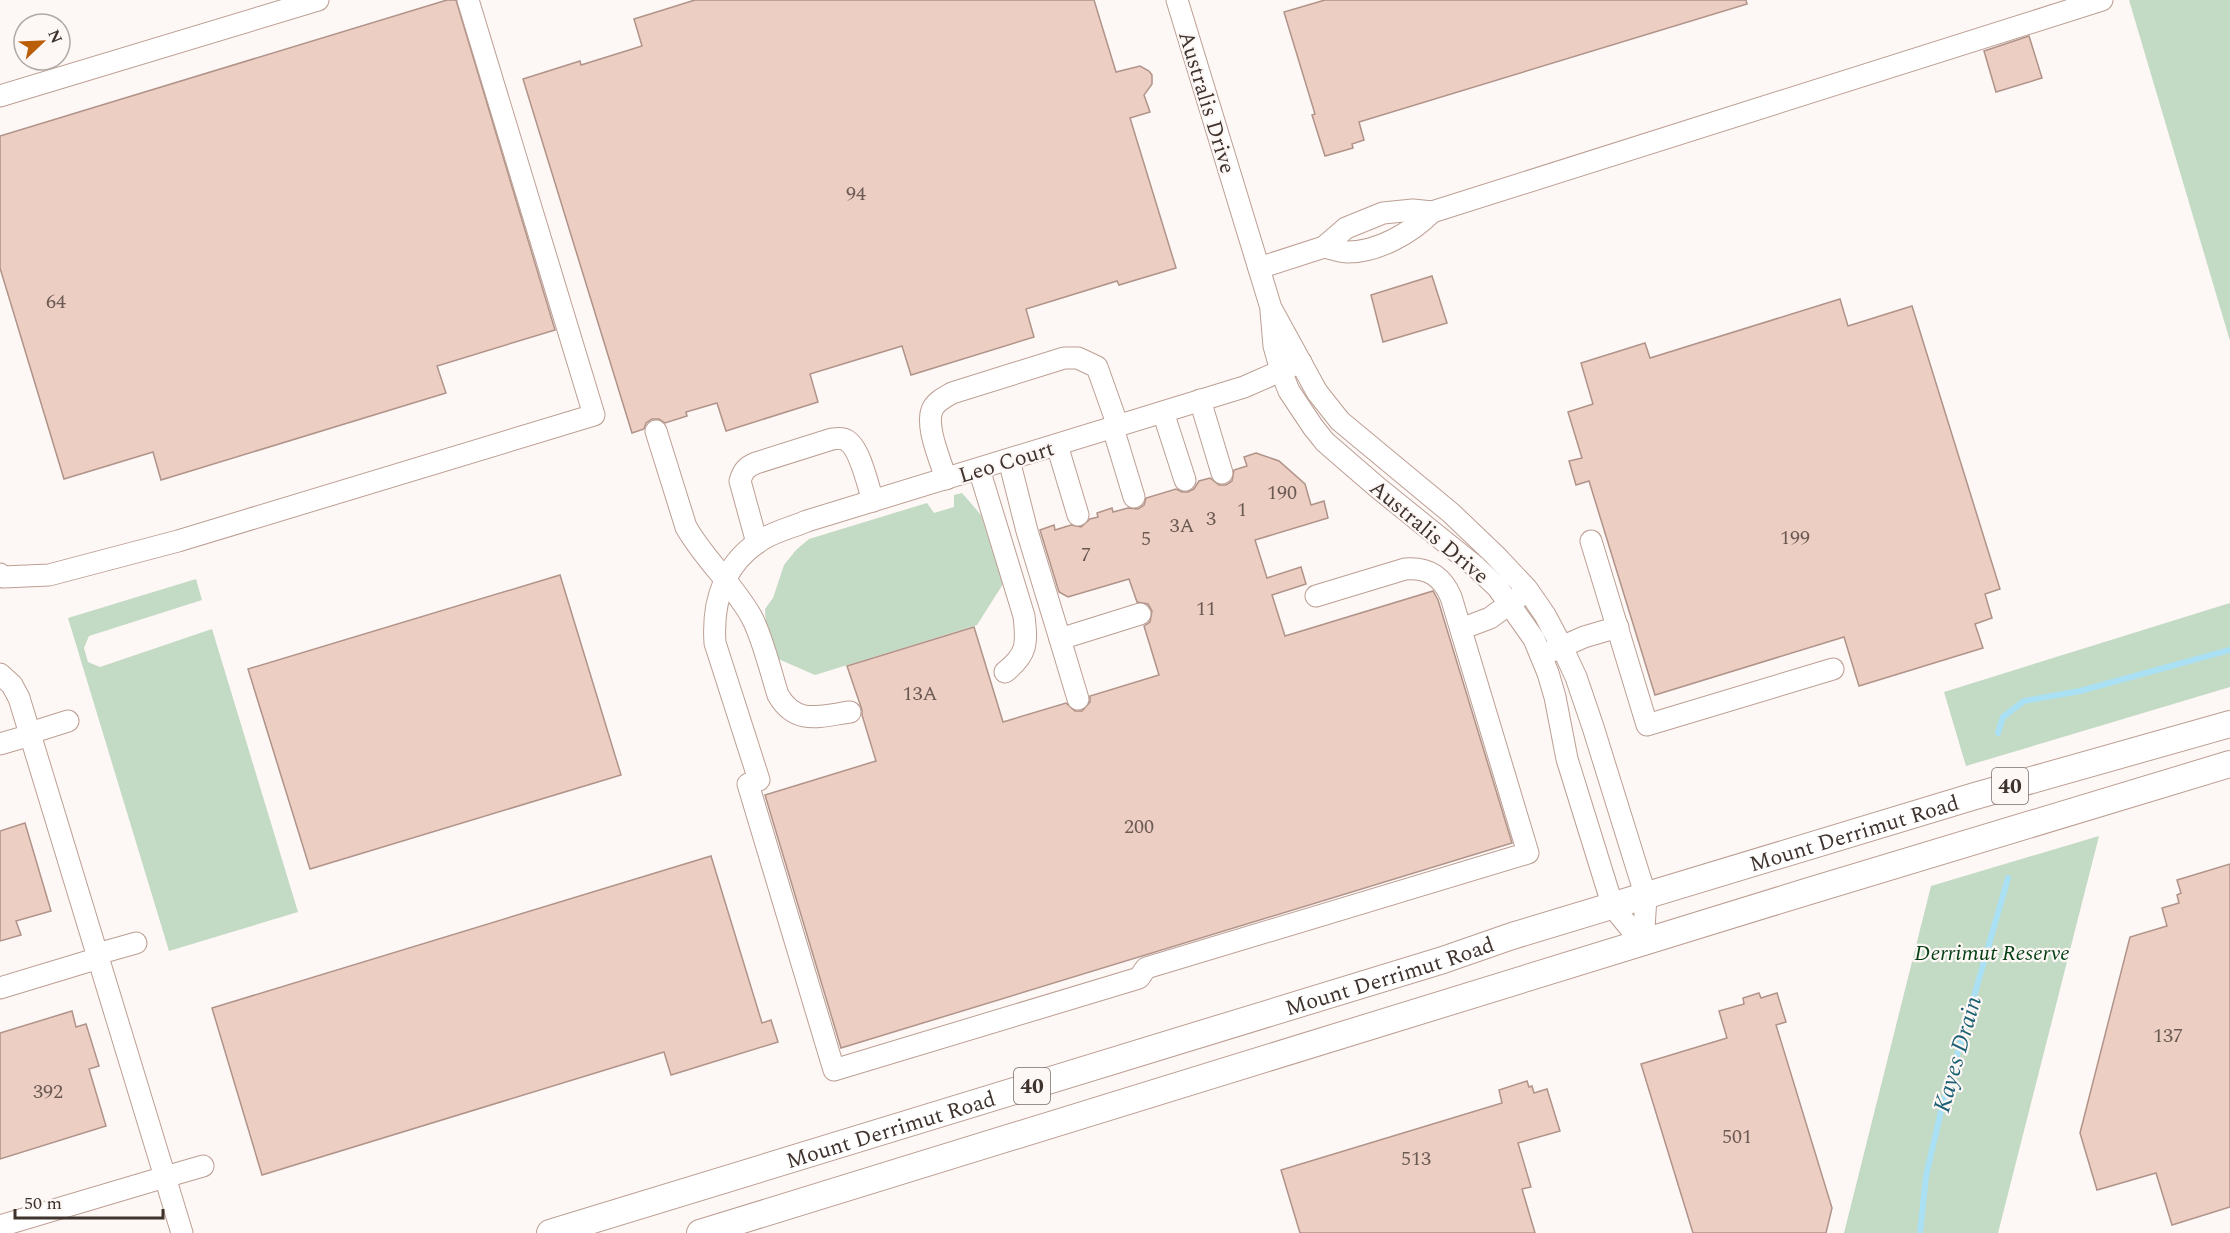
<svg xmlns="http://www.w3.org/2000/svg" width="2230" height="1233" font-family="Spectral,serif">
<rect width="100%" height="100%" fill="#fdf7f5"/>
<g fill="#c3dac4">
<polygon points="2129,0 2230,0 2230,341"/>
<polygon points="962,493 981,515 1003,584 977,625 815,675 776,658 766,628 765,609 773,598 784,565 796,550 809,539 927,503 934,513 954,507 954,495"/>
<polygon points="196,579 202,600 89,636 84,648 88,662 100,667 212,629 298,912 169,951 68,618"/>
<polygon points="2230,603 2230,687 1966,766 1944,692"/>
<polygon points="2099,836 1998,1233 1844,1233 1931,886"/>
</g>
<g fill="none" stroke-linecap="round" stroke-linejoin="round">
<g stroke="#aae0f4" stroke-width="6">
<polyline points="1998,733 2003,717 2024,701 2080,691 2230,650"/>
<polyline points="1920,1233 1926,1176 1941,1111 2008,878"/>
</g>
</g>
<g fill="#edcec3" stroke="#b09389" stroke-width="1.5">
<polygon points="447,0 456,0 555,330 437,366 446,393 161,480 153,452 64,479 0,268 0,136"/>
<polygon points="695,0 1094,0 1116,72 1140,66 1149,71 1152,75 1152,84 1144,95 1150,112 1130,118 1176,268 1119,285 1117,281 1026,309 1034,337 911,375 902,346 810,374 818,402 726,431 717,403 686,412 687,416 665,423 659,419 652,419 646,423 644,429 632,433 523,79 580,61 581,65 642,46 634,19"/>
<polygon points="1325,0 1746,0 1747,4 1359,122 1364,140 1352,144 1353,148 1325,156 1312,115 1315,114 1284,12"/>
<polygon points="2029,36 2042,78 1996,92 1984,51"/>
<polygon points="1432,276 1447,323 1383,342 1371,295"/>
<polygon points="1840,299 1848,326 1912,306 2000,589 1985,594 1992,618 1975,624 1983,648 1859,686 1844,637 1655,695 1589,481 1576,485 1569,461 1582,458 1568,412 1593,404 1581,363 1645,343 1650,358"/>
<polygon points="1256,453 1279,461 1305,484 1311,505 1324,501 1328,518 1255,540 1267,578 1301,567 1306,584 1272,595 1285,636 1433,591 1438,600 1512,843 841,1048 765,795 876,761 862,715 862,710 847,666 974,627 1003,722 1066,703 1075,711 1082,711 1090,702 1090,696 1159,675 1144,626 1150,622 1152,611 1148,604 1137,602 1129,579 1068,597 1059,592 1040,530 1054,525 1055,530 1071,525 1081,527 1090,519 1098,517 1097,513 1112,508 1113,512 1128,508 1138,509 1144,505 1146,498 1176,489 1182,492 1188,492 1194,489 1199,481 1210,478 1219,485 1226,485 1232,481 1234,470 1247,466 1244,457"/>
<polygon points="560,575 621,775 310,869 248,669"/>
<polygon points="25,823 51,911 16,921 21,935 0,941 0,831"/>
<polygon points="711,856 762,1023 771,1020 778,1042 671,1075 664,1052 262,1175 212,1008"/>
<polygon points="2230,864 2230,1207 2172,1225 2156,1173 2097,1190 2080,1133 2130,937 2167,926 2162,908 2179,903 2177,895 2181,893 2177,880"/>
<polygon points="1759,993 1761,998 1777,993 1786,1022 1776,1025 1832,1208 1826,1233 1693,1233 1641,1064 1727,1038 1719,1011 1744,1004 1743,998"/>
<polygon points="72,1011 76,1027 86,1024 99,1066 89,1069 106,1126 0,1159 0,1033"/>
<polygon points="1527,1081 1529,1087 1532,1086 1534,1093 1547,1089 1560,1131 1518,1143 1531,1187 1522,1189 1535,1233 1300,1233 1281,1170 1502,1103 1499,1090"/>
</g>
<g fill="none" stroke-linecap="round" stroke-linejoin="round">
<g stroke="#bc9f94" stroke-width="23">
<g id="minor">
<polyline points="1177,0 1271,308 1317,392 1340,421 1451,513 1495,555 1527,589 1545,615 1562,647 1576,677 1593,727 1646,897 1643,944"/>
<polyline points="0,96 318,0"/>
<path d="M1324,247c7,1 16,5 24,5 30,0 63,-19 84,-40"/>
<polyline points="1259,268 1324,247 1346,228 1383,213 1413,210 1432,212 2102,0"/>
<polyline points="1271,311 1274,346 1281,371 1289,391 1313,427 1325,442 1377,487 1476,567 1498,588 1534,639 1548,673 1555,697 1567,759 1613,907 1643,944"/>
<path d="M1301,362l-57,25 -437,134c-14,6 -31,10 -44,18 -38,23 -51,61 -48,104l44,137 -11,4 86,286 305,-92 7,-10 382,-115 -77,-256c-9,-21 -23,-30 -46,-28l-89,27"/>
<polyline points="1200,400 1222,473"/>
<polyline points="1163,412 1185,480"/>
<polyline points="1113,428 1134,497"/>
<path d="M656,431l30,96c18,32 47,57 65,89 11,19 20,57 27,79 18,31 42,21 72,17"/>
<polyline points="1057,445 1078,515"/>
<polyline points="1009,460 1027,531 1060,639 1140,614"/>
<path d="M979,469l45,147c3,27 4,38 -19,56"/>
<path d="M946,479c-5,-18 -22,-54 -13,-71 4,-7 12,-11 19,-15l112,-35h14l19,9 21,59"/>
<polyline points="1591,541 1647,725 1833,669"/>
<path d="M757,543l-17,-62c3,-10 6,-14 16,-18l76,-24c5,0 9,-2 14,1 14,7 22,46 27,61"/>
<polyline points="0,574 3,577 49,575 178,541 594,415 468,0"/>
<polyline points="1461,629 1490,618 1520,596"/>
<polyline points="1060,639 1078,699"/>
<polyline points="1550,652 1584,637 1618,627"/>
<polyline points="0,674 12,685 19,698 165,1177 203,1166"/>
<polyline points="30,733 68,721"/>
<polyline points="0,744 31,735"/>
<polyline points="97,954 136,943"/>
<polyline points="0,988 99,958"/>
<polyline points="0,1226 165,1177 182,1233"/>
</g>
</g>
<g stroke="#bc9f94" stroke-width="28">
<g id="major">
<path id="s1" d="M550,1233l893,-273 69,-24 463,-140 255,-72"/>
<polyline points="700,1233 1806,892 2230,764"/>
</g>
</g>
<use href="#minor" stroke="#fff" stroke-width="21"/>
<use href="#major" stroke="#fff" stroke-width="26"/>
</g>
<g text-anchor="middle" stroke-width="4.5" stroke-linejoin="round" paint-order="stroke">
<g font-size="20" fill="#6a5a53">
<text x="856" y="200">94</text>
<text x="56" y="308">64</text>
<text x="1282" y="499">190</text>
<text x="1242" y="516">1</text>
<text x="1211" y="525">3</text>
<text x="1182" y="532">3A</text>
<text x="1795" y="544">199</text>
<text x="1146" y="545">5</text>
<text x="1086" y="561">7</text>
<text x="1206" y="615">11</text>
<text x="920" y="700">13A</text>
<text x="1139" y="833">200</text>
<text x="2168" y="1042">137</text>
<text x="48" y="1098">392</text>
<text x="1737" y="1143">501</text>
<text x="1416" y="1165">513</text>
</g>
<g fill="#fdf7f5" stroke="#786e6a" stroke-width="1.5">
<rect x="1992" y="768" width="36" height="36" rx="4.5"/>
<rect x="1014" y="1068" width="36" height="36" rx="4.5"/>
</g>
<g font-size="21" font-weight="bold" fill="#3f332e">
<text x="2010" y="793">40</text>
<text x="1032" y="1093">40</text>
</g>
<g font-size="22" fill="#3f332e" stroke="#fdf7f5">
<text transform="translate(1208 102) rotate(73)" y="8">Australis Drive</text>
<text transform="translate(1006 461) rotate(-17)" y="8">Leo Court</text>
<text transform="translate(1430 531) rotate(40)" y="8">Australis Drive</text>
<text dy="8" stroke="none"><textPath href="#s1" startOffset="1364">Mount Derrimut Road</textPath></text>
<text dy="8" stroke="none"><textPath href="#s1" startOffset="878">Mount Derrimut Road</textPath></text>
<text dy="8" stroke="none"><textPath href="#s1" startOffset="356">Mount Derrimut Road</textPath></text>
</g>
<g font-size="22" font-style="italic" fill="#053f14" stroke="#fdf7f5">
<text x="1992" y="960">Derrimut Reserve</text>
</g>
<g font-size="24" font-style="italic" fill="#1c6074" stroke="#fdf7f5">
<text transform="translate(1957 1054) rotate(-74)" y="8">Kayes Drain</text>
</g>
</g>
<g transform="translate(42 42) rotate(67)"><circle r="28" fill="#fdf7f5" stroke="#b1a9a5" stroke-width="1.5"/>
<path d="M0-4.5L10 22L0 15L-10 22Z" fill="#ba5e08"/>
<text y="-9" font-size="16" font-weight="bold" text-anchor="middle" fill="#3f332e">N</text>
</g>
<path d="M15 1209v9h148v-9" fill="none" stroke="#3f332e" stroke-width="3"/>
<text x="24" y="1209" font-size="18" fill="#3f332e" stroke="#fdf7f5" stroke-width="4.5" paint-order="stroke">50 m</text>
</svg>
